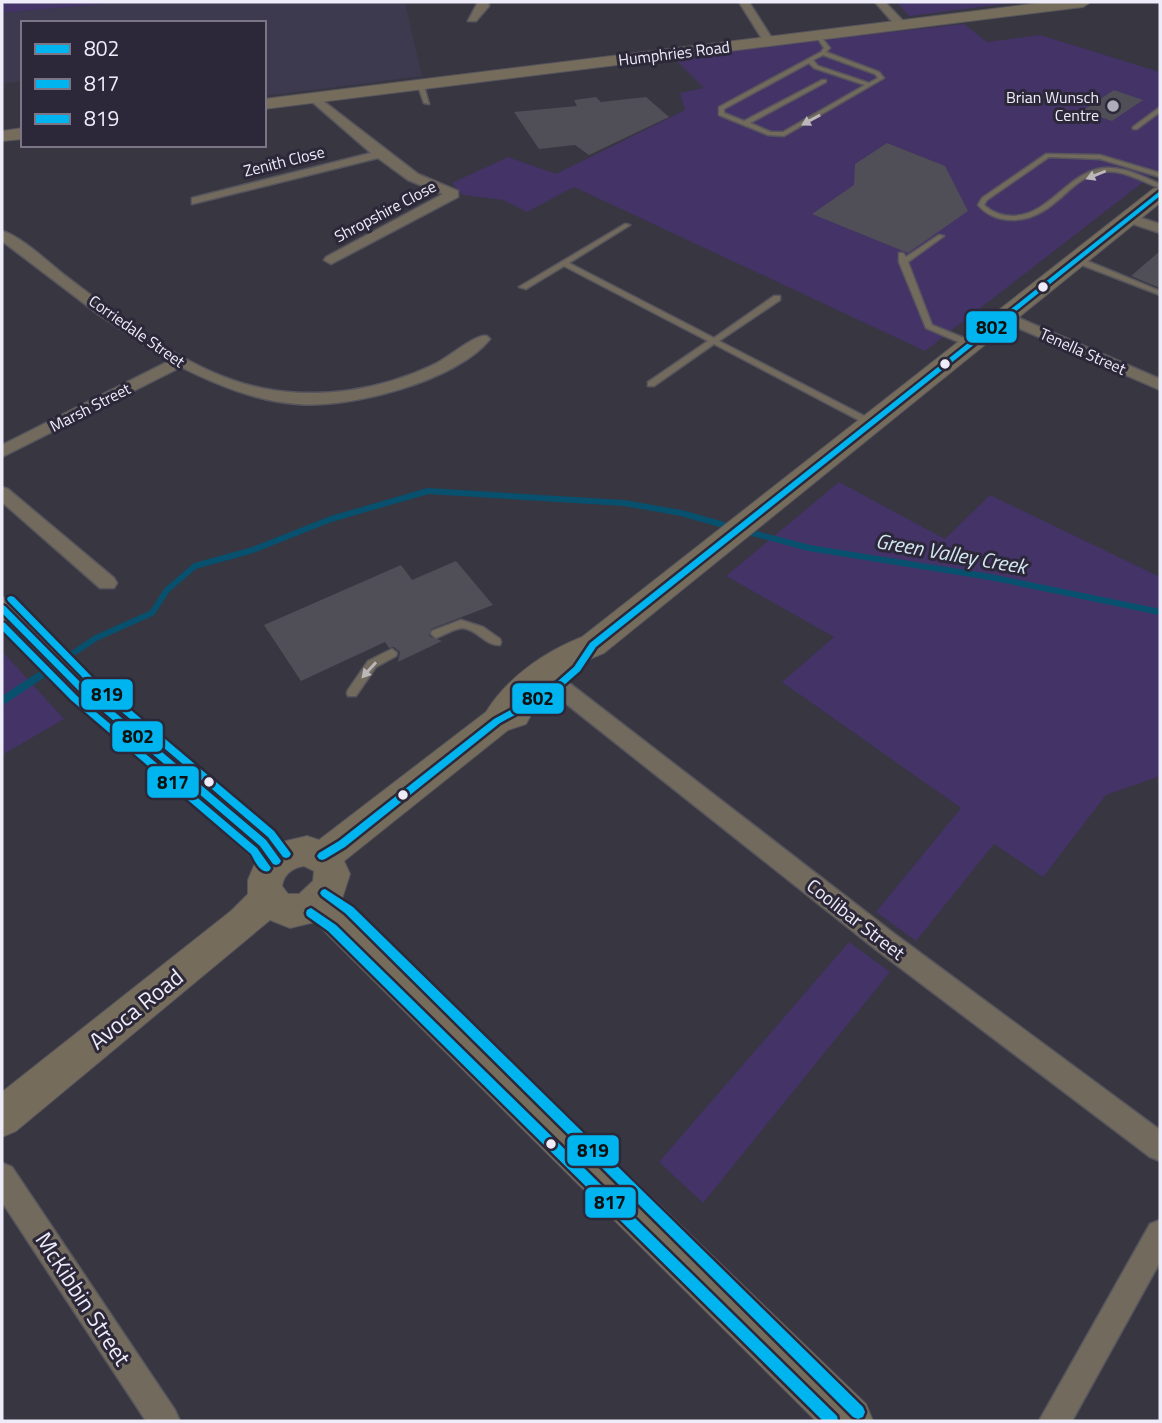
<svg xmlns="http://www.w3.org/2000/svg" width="1162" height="1423" font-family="'Titillium Web',sans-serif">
<rect width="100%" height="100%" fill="#383640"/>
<polygon fill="#3d394f" points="124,2 405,2 422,76 264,96 264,23 23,23 23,81 2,84 2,13"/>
<g fill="#433367">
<polygon points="2,2 124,2 2,13"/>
<polygon points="896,2 1019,2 909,16"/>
<polygon points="964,24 987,42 1040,35 1160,72 1160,169 925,351 574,187 527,212 503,200 463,195 452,183 508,157 556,174 685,110 680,93 704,88 672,56"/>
<polygon points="839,482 945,539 990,495 1160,577 1160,776 1106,795 1043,877 994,844 916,941 876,912 961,808 782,682 834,637 726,576"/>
<polygon points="2,651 64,719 2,755"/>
<polygon points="849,942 890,972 703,1203 659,1162"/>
</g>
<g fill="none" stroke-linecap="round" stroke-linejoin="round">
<g stroke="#07506e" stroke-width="6">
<polyline points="745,531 809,548 990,577 1160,612"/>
<polyline points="63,660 96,638 152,613 167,590 195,566 253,550 331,519 428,491 624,503 681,513 731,527"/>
</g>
<g stroke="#07506e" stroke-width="8">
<polyline points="63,660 66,658"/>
<polyline points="2,701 53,667"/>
</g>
</g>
<g fill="#504e57">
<polygon points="1114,90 1143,100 1112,121 1082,111"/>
<polygon points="596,97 601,102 646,97 669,117 589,155 575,145 539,149 514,112 577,106 574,100"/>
<polygon points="887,143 945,166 968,211 908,253 812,214 854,185 855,164"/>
<polygon points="1160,251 1160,288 1131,276"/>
<polygon points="456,561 493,605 431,629 429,636 442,641 398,662 400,652 394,647 389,648 385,642 301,681 264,625 401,565 412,580"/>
</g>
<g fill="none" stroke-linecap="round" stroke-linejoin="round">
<g stroke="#56545d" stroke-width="3">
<g id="lane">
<path d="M814,33h4l12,15 -4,4 53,20 5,6 -100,58 -16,-1 -49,-20v-8l102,-55 3,-4zM823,55l52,19 3,4 -9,5 -51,-17 -5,-6zM809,63l5,5 51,17 -82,47h-12l-21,-9 76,-41v-2h-4l-78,41 -20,-8v-4z"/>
<polygon points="421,84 424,86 429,104 424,103 418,86"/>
<polygon points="1160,107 1160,112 1137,129 1133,129 1133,127"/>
<path d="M1046,154l54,1 60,18v4l-60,-18 -51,-2 -62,43 -3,5c9,8 18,11 30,11 35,-2 51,-39 84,-47 21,-5 43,7 62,15v4c-18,-6 -37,-19 -57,-16 -35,5 -47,47 -90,48 -13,0 -25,-4 -34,-14l-1,-1 4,-7z"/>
<polygon points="625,224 630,225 569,263 714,338 774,296 780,296 780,300 719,341 874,421 874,425 868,425 714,344 654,386 648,386 648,382 708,341 564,266 526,289 519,287"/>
<polygon points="939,235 944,236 908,262 932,325 974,342 974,346 968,346 926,328 899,262 899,253 903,253 906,257"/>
<polygon points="1074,258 1080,258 1160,291 1160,295 1074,262"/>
<path d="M461,620l22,7 17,12 1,3 -1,3c-14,1 -22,-15 -37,-17 -8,0 -19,7 -27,10l-5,-4 1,-3z"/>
<polygon points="392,649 397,653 396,656 376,667 356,696 348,696 347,693 348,690 368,661"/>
</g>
</g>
<g stroke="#56545d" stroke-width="3">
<g id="street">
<polygon points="478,2 488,2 489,6 476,21 468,21"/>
<polygon points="739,2 749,2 773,40 772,42 764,42"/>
<polygon points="875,2 885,2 904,22 904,26 896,26"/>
<polygon points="314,94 418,174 458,191 458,197 331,264 324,260 326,257 443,194 408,180 378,158 192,204 192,198 371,153 310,100 310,96"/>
<polygon points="1129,214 1160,224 1160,233 1124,221 1124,215"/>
<path d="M2,231c19,5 48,33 65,46 57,43 122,96 194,111 57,12 119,2 172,-23 14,-6 43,-32 54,-29l3,3c-33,42 -141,70 -193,65 -41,-3 -80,-19 -116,-37l-179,90v-12l167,-84 -71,-47 -96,-73z"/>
<polygon points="1005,312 1160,379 1160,390 1000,320 1000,314"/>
<polygon points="2,487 8,489 114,578 117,583 114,588 100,588 2,502"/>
<polygon points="557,677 564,679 892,932 1160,1130 1160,1161 1150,1157 874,948 550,691 547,685 550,679"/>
<polygon points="2,1163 12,1167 175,1410 180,1421 146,1421 2,1202"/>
<polygon points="1160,1220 1160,1262 1072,1421 1039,1421 1150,1224"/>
</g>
</g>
<g stroke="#56545d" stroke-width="2">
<g id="secondary">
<polygon points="1048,2 1091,2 1083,7 264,109 264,99"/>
<polygon points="23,128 23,139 2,141 2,131"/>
<path d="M1160,187v16l-556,450c-31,12 -56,30 -79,53l6,9 -5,9 -18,6 -164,131 6,13 -8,25 524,505 7,17h-57l-501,-499 -25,6 -20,-8 -254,211 -14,6v-45l229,-181 17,-17v-14l8,-19 -185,-164 -69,-71v-29l10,3 81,81 182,151 7,10 25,-6 12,4 167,-128c22,-35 58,-60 96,-75l571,-448zM304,866l10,5 -1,10 -14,13h-11l-6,-8c2,-12 10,-18 22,-20z"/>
</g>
</g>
<use href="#lane" fill="#716a5d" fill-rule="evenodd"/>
<use href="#street" fill="#716a5d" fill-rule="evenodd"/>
<use href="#secondary" fill="#756c5b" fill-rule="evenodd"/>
<g stroke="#2c2839" stroke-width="5">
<g id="bus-1">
<polygon points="1160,191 1160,196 596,647 580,671 555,693 500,723 345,847 325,859 322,860 319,859 317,856 319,853 339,841 494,719 549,689 574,667 590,643"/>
<polygon points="2,605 5,606 85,687 266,840 279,858 281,861 279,864 276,865 273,864 260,846 79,691 2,613"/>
</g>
</g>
<g stroke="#2c2839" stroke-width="5">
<g id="bus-2">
<path d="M2,622l3,1 72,73 180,152 12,17 2,3 -2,3c-9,3 -14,-10 -18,-17l-180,-154 -69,-70z"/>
<polygon points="311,908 336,925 837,1416 838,1421 823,1421 328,931 307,916 306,913 307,910"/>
</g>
</g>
<g stroke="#2c2839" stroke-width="5">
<g id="bus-3">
<polygon points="11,596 14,597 93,678 274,831 289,851 291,854 289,857 286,858 283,857 268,837 87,682 8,601 7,599 8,597"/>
<polygon points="325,889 353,907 863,1407 865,1412 863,1417 858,1419 853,1417 345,913 322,896 320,893 322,890"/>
</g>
</g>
<use href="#bus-1" fill="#00b5ef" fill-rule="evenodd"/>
<use href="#bus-2" fill="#00b5ef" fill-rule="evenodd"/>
<use href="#bus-3" fill="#00b5ef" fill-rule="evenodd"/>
</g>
<defs><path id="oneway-solid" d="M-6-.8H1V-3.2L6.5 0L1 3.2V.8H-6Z" transform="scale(1.75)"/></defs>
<g fill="#bcb8ba">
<use href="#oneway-solid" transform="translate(811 120) rotate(151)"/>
<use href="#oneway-solid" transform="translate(1096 175) rotate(158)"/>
<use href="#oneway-solid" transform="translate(369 670) rotate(132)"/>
</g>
<circle fill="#aeacb8" stroke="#2c2839" stroke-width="2.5" cx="1113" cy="106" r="7"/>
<g fill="#eeecf8" stroke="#2c2839" stroke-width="2.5">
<circle cx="1043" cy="287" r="6"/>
<circle cx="945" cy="364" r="6"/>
<circle cx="209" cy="782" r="6"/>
<circle cx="403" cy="795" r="6"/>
<circle cx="551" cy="1144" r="6"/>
</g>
<g text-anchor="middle" stroke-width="6" stroke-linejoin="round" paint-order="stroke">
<g font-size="16" fill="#eeecf8" stroke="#2c2839">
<text transform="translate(674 53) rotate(-7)" y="6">Humphries Road</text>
<text transform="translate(284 161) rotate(-14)" y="6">Zenith Close</text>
<text transform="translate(385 211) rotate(-28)" y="6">Shropshire Close</text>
<text transform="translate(137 331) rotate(35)" y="6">Corriedale Street</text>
<text transform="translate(1083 351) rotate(24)" y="6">Tenella Street</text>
<text transform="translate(90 407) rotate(-27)" y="6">Marsh Street</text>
</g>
<g font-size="16" fill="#eeecf8" stroke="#2c2839" text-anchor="end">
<text x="1099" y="103">Brian Wunsch<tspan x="1099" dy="18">Centre</tspan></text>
</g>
<g font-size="19" fill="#eeecf8" stroke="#2c2839">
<text transform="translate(856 919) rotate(38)" y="7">Coolibar Street</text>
</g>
<g font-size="21" font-style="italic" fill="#d3e7f3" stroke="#2c2839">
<text transform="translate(951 554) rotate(10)" y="7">Green Valley Creek</text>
</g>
<g font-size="23" fill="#eeecf8" stroke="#2c2839">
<text transform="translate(136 1009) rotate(-39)" y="8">Avoca Road</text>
<text transform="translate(83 1299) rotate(57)" y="8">McKibbin Street</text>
</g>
</g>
<g stroke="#2c2839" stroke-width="2.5">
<rect x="965" y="310" width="53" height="34" rx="7" fill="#00b5ef"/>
<rect x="80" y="678" width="54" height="33" rx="7" fill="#00b5ef"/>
<rect x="511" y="682" width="54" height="33" rx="7" fill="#00b5ef"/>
<rect x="111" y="720" width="53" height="33" rx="7" fill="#00b5ef"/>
<rect x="146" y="765" width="54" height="34" rx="7" fill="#00b5ef"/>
<rect x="566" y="1134" width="54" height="33" rx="7" fill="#00b5ef"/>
<rect x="584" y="1186" width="53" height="33" rx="7" fill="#00b5ef"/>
</g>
<g font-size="19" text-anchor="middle" font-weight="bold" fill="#111">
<text x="992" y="334">802</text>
<text x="107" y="701">819</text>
<text x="538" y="705">802</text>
<text x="138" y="743">802</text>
<text x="173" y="789">817</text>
<text x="593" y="1157">819</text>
<text x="610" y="1209">817</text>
</g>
<rect width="1162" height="1423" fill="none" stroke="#eeecf8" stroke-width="7"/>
<rect x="21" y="21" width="245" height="126" fill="#2c2839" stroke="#7a7685" stroke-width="2"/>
<rect x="35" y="44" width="35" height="10" fill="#00b5ef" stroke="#7a7685" stroke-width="2"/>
<text x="84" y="56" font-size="21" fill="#eeecf8">802</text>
<rect x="35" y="79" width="35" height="10" fill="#00b5ef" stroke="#7a7685" stroke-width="2"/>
<text x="84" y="91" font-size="21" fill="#eeecf8">817</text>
<rect x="35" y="114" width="35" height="10" fill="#00b5ef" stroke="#7a7685" stroke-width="2"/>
<text x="84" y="126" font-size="21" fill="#eeecf8">819</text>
</svg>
